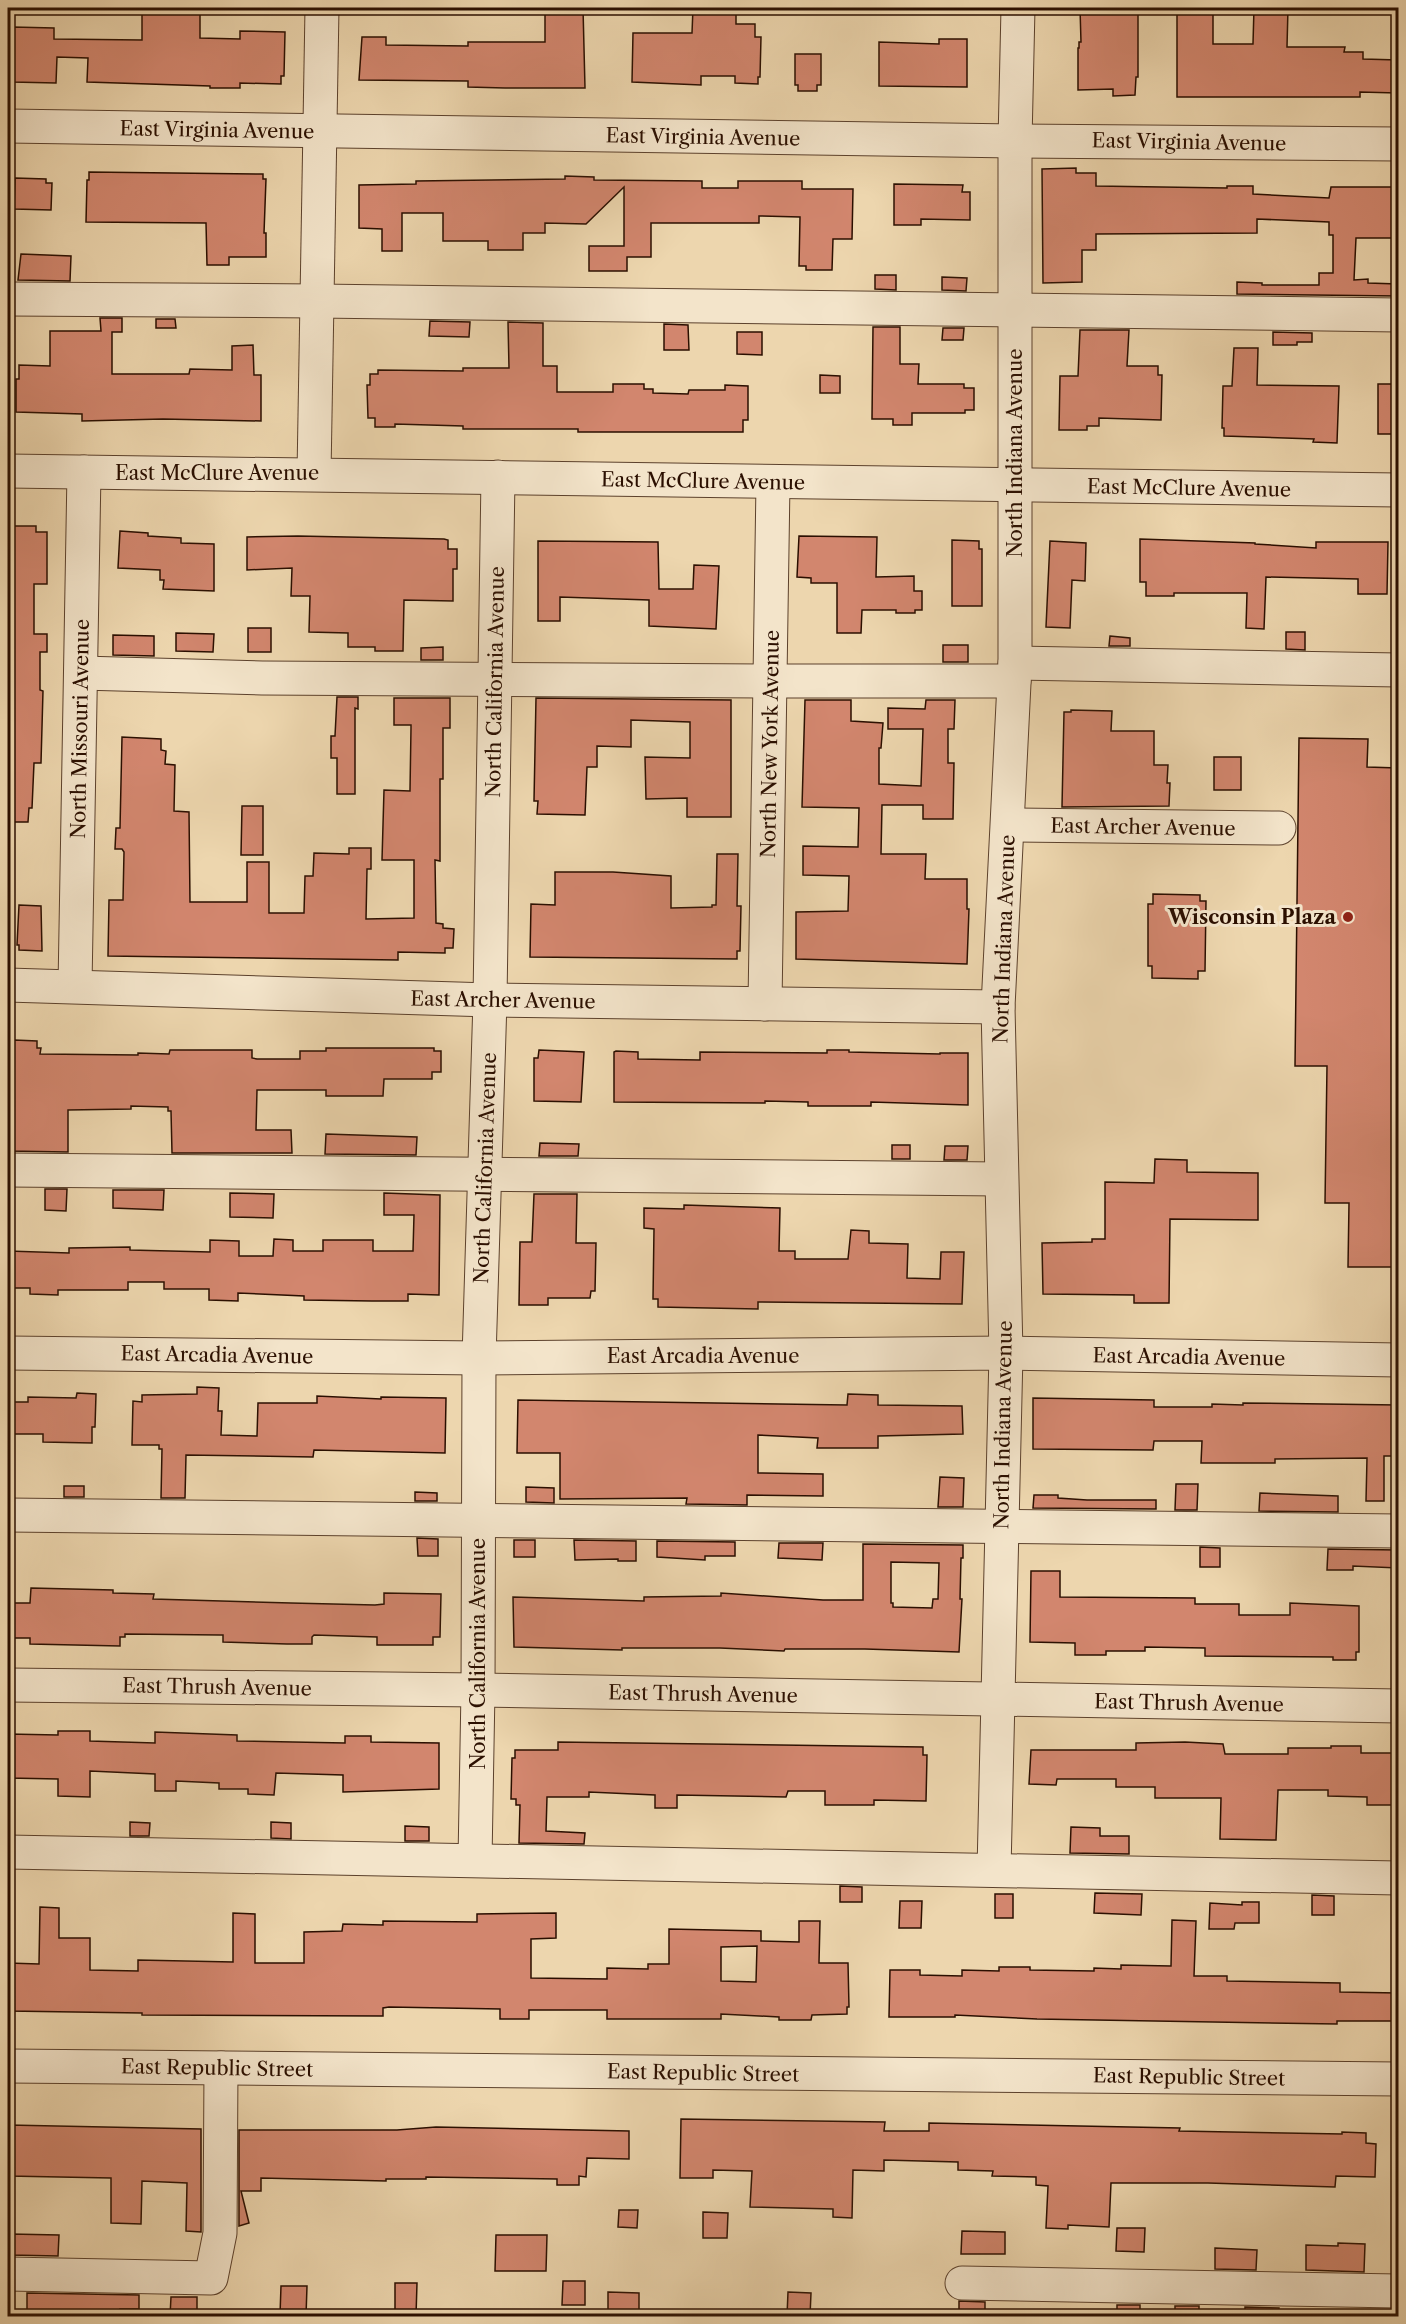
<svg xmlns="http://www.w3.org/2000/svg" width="1406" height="2324" font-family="'Libre Caslon Text',serif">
<rect width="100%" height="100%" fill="#edd6ae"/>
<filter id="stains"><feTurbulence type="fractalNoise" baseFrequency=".00333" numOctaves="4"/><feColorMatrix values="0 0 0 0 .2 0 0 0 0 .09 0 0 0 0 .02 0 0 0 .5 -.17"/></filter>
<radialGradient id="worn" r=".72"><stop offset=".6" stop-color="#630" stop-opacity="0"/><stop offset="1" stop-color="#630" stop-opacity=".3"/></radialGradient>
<g fill="#d2866e" stroke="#2b0f00" stroke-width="1.5" fill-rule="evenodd">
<polygon points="142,8 200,9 200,38 240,39 240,31 285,32 284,76 281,76 281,84 240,83 240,88 210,88 210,86 87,82 88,58 57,57 56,83 12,82 13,27 54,28 54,39 142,40"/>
<polygon points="545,8 583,8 585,88 505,88 468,87 468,81 359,80 362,37 386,37 386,45 468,46 468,42 545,42"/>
<polygon points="693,8 736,8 736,24 755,24 755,37 761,37 760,77 758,77 758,84 735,83 735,76 701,76 701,85 632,82 633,33 692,33"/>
<polygon points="1080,8 1138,8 1138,77 1136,77 1135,95 1113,96 1113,89 1078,90 1078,48 1079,48 1079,42 1081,42"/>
<polygon points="1177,8 1213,8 1213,44 1253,44 1254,8 1288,8 1287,47 1345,47 1344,52 1363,52 1363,59 1398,60 1397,93 1360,92 1360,97 1177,97"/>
<polygon points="939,39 967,39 967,87 879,86 879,42 939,44"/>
<polygon points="795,54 821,54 821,85 817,85 817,91 798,91 798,85 795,85"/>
<polygon points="1076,168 1076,173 1096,173 1096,186 1227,188 1227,186 1253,186 1253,194 1329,198 1331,187 1395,187 1395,196 1398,196 1398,238 1356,238 1354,280 1368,279 1368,283 1398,284 1398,296 1237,294 1237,282 1262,283 1262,285 1319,285 1319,273 1333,273 1333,235 1329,235 1329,222 1257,219 1257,233 1096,234 1096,250 1082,250 1082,282 1043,283 1042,169"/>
<polygon points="89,172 263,174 263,179 266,179 264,233 266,233 266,257 229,257 229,265 207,265 206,223 86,222 87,180 89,180"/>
<polygon points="565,176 594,177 594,180 702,181 702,188 738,188 738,181 802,181 802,189 853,189 852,239 833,239 832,270 806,270 806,266 799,266 800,217 759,216 759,223 651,223 651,257 627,257 627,271 589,271 589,246 624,246 624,187 586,224 545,223 545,233 523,233 523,250 488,250 488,241 443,241 443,213 402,213 402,251 382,251 382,229 359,228 359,185 416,184 416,181 565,179"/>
<polygon points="15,178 46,179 46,183 52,183 51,210 14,209"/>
<polygon points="894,184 963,185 962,192 970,192 970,220 921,219 921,225 894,225"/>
<polygon points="21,254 71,256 70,281 18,280"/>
<polygon points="875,275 896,275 896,290 875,289"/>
<polygon points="942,277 967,278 966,291 942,290"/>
<polygon points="100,318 122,318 122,332 112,332 112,374 189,374 190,369 232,370 232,346 253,345 254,375 261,375 261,421 163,419 82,421 82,414 16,412 16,379 19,379 19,365 50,366 50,331 101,331"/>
<polygon points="156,319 175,319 176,328 156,328"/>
<polygon points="430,321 470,322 469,337 429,336"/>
<polygon points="508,322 543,323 543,366 557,366 557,392 613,392 613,384 644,384 644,389 653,389 653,393 688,394 689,390 725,390 725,385 748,386 748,420 743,420 743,432 578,432 578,429 463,429 463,426 395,424 395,427 375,427 375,418 368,418 367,385 370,385 370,374 378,374 378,370 463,371 463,368 509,368"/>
<polygon points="664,324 688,325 689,350 664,350"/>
<polygon points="873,327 900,327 900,364 919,364 918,384 964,384 964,388 974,388 974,410 965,410 965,413 912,413 912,425 893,425 893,419 872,419"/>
<polygon points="943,328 964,328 963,340 942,340"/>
<polygon points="1080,330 1129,330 1127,366 1158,366 1158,375 1162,375 1161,420 1099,418 1099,426 1087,426 1087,430 1059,430 1060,376 1078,376"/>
<polygon points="737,332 762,332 762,355 737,354"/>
<polygon points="1273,332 1312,333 1312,342 1297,342 1297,345 1273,345"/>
<polygon points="1234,348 1258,348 1257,385 1339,386 1337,443 1313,442 1314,439 1224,436 1224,428 1222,428 1223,386 1232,386"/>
<polygon points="820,375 840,376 840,393 820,393"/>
<rect x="1378" y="384" width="20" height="50"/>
<polygon points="12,526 36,526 36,532 47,532 47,584 34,584 34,634 47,634 47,652 40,652 40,690 43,691 41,763 34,763 32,808 29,808 28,822 8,822 8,634 11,634"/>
<polygon points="120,531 148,533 148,536 181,538 181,543 214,544 214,591 163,589 164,580 160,580 160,570 118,568"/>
<polygon points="298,536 444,539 448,540 448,549 457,549 457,569 453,569 453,601 404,600 403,651 375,651 375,647 348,647 348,633 309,632 310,596 291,596 292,568 247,570 247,537"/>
<polygon points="799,536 877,537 876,577 914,576 914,591 922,591 922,610 915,610 915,613 896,613 896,610 862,610 861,633 837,633 837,583 811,583 811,578 797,577"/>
<polygon points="1140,539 1255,543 1255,544 1316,548 1316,542 1388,542 1387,594 1358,594 1358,579 1266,577 1264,629 1246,628 1247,593 1174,593 1174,596 1146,596 1146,582 1140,582"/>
<polygon points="952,540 979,541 979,549 982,549 982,606 952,606"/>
<polygon points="538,541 658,542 659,589 693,589 694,565 719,566 716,629 649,626 649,600 560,597 560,621 538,621"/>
<polygon points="1050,541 1086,543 1085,581 1072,580 1070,628 1046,627"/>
<rect x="248" y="628" width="23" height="24"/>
<polygon points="1286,632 1305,632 1305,650 1286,649"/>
<polygon points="176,633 214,634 213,652 176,651"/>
<polygon points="113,635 154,636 154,656 113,655"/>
<polygon points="1110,636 1130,638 1130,646 1109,646"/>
<rect x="943" y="645" width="25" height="17"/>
<polygon points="443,647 443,660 421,660 421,648"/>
<polygon points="337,697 358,697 358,709 355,708 355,794 337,794 337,758 331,758 331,736 335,736"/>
<polygon points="394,698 450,698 450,728 443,728 443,779 440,779 440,861 435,860 436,923 443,924 443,928 454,929 453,948 445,948 445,953 398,952 398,960 108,956 109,900 123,900 124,852 122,849 115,849 116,828 120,828 122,737 161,739 161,750 166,751 165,764 175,765 174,811 189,812 190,902 247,902 247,862 269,862 269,913 304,913 305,876 313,876 314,853 349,854 349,848 371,848 371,869 367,869 366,919 414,918 414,860 382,860 384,790 410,791 411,728 411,725 394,725"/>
<polygon points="536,698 731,700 731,817 687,817 687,798 646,799 645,757 690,758 690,722 631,720 631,747 597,746 597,767 587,767 585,815 537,814 538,801 534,801"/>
<polygon points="805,700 851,700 851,721 883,723 881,748 879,748 879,784 921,786 923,729 888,729 888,708 925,709 926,700 955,700 954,729 948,729 948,763 954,763 953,819 923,819 923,805 882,805 881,854 926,854 925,879 967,879 967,909 969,909 967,964 796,959 796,912 848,911 849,876 803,875 803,846 858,847 859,808 802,807"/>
<polygon points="1071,710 1112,711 1111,731 1154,731 1154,765 1168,765 1167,783 1170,783 1169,806 1062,807 1064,712 1071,712"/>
<polygon points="1299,738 1368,739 1367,767 1398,768 1398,1267 1348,1267 1349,1203 1325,1203 1327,1066 1295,1066"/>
<rect x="1214" y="757" width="27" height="33"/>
<polygon points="242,806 263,806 263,855 241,855"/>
<polygon points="717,854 738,854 737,906 741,906 740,951 737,951 737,959 530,957 531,904 555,905 555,872 613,872 671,876 671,908 712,907 712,905 716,905"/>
<polygon points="1153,894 1200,895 1200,901 1206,901 1205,971 1198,971 1198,979 1152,978 1152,966 1148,966 1148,904 1153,904"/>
<polygon points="19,905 41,906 42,951 19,950 19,945 17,945"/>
<polygon points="14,1040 37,1041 37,1048 41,1048 40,1054 138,1055 138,1053 169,1054 170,1050 252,1050 252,1058 257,1059 300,1059 300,1051 326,1051 326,1048 434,1048 434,1051 441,1051 441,1072 432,1072 432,1079 384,1079 383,1096 326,1096 326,1090 257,1090 256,1130 291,1130 292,1153 172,1153 171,1111 168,1111 168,1107 131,1106 131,1109 68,1110 68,1152 8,1151 8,1049 14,1048"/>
<polygon points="539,1050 584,1052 581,1102 534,1101 534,1058 538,1058"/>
<polygon points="827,1050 849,1050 849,1052 940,1054 940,1053 968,1053 968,1105 871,1102 871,1106 808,1106 808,1102 765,1101 765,1103 614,1102 614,1052 616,1051 638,1052 638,1059 700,1060 700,1052 827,1053"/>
<polygon points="326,1134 417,1137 416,1155 325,1154"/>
<polygon points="540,1143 579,1144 578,1156 539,1156"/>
<rect x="892" y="1145" width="18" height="14"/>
<polygon points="945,1146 968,1146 967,1160 944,1160"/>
<polygon points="1155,1159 1187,1160 1187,1172 1258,1173 1258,1220 1170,1219 1169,1303 1134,1303 1134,1295 1043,1294 1042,1243 1092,1242 1092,1239 1105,1239 1105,1182 1154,1183"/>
<polygon points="45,1189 67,1189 66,1211 45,1210"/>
<polygon points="113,1190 164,1190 163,1210 113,1208"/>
<polygon points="230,1193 274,1194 273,1218 230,1217"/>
<polygon points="384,1193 440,1195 439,1295 408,1294 408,1301 372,1301 304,1300 304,1296 238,1293 238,1301 209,1300 209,1289 164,1289 164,1282 128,1282 128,1290 58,1290 58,1295 30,1294 30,1288 8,1288 8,1251 69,1253 69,1248 130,1247 130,1250 210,1252 210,1240 239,1241 239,1256 273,1256 274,1239 293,1240 293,1251 323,1251 323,1240 373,1240 373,1251 413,1251 414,1215 384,1215"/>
<polygon points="534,1194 577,1194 576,1243 596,1243 595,1291 591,1291 590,1298 548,1298 548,1305 519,1305 520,1242 532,1242"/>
<polygon points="684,1205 780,1208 779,1251 795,1251 795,1259 848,1259 851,1230 869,1231 869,1243 908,1244 907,1278 940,1279 941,1252 964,1252 962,1304 758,1302 758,1309 658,1307 658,1299 653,1299 654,1229 644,1228 644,1208 684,1209"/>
<polygon points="197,1387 219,1388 218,1411 222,1411 221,1435 257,1436 258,1403 317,1403 317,1396 381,1399 381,1397 446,1398 445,1453 314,1450 313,1457 186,1455 185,1498 161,1498 162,1449 159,1449 159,1445 132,1445 133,1401 142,1402 142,1395 197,1394"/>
<polygon points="77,1393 96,1394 95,1427 92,1427 92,1443 43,1442 43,1434 13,1434 13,1402 28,1402 28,1397 76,1398"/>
<polygon points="848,1394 878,1395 878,1405 962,1406 963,1434 878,1436 878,1448 817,1448 818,1438 758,1435 758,1473 823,1474 823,1496 747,1495 747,1505 686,1504 687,1498 560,1499 560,1453 517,1453 518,1400 847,1405"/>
<polygon points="1033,1398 1154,1400 1154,1407 1212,1407 1212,1404 1243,1405 1243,1403 1398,1405 1398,1456 1384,1456 1384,1501 1366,1501 1367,1458 1275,1459 1275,1463 1201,1463 1202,1441 1154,1441 1153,1450 1033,1449"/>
<polygon points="940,1477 964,1478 963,1507 938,1507"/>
<polygon points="1176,1484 1198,1484 1197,1510 1175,1510"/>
<rect x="64" y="1486" width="20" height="11"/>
<polygon points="526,1487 554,1488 554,1503 526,1502"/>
<polygon points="415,1492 437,1493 437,1501 415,1501"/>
<polygon points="1260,1493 1338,1496 1338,1512 1259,1511"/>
<polygon points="1034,1495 1058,1495 1058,1498 1087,1500 1156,1500 1156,1509 1033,1508"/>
<polygon points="417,1538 438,1539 438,1556 418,1556"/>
<rect x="514" y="1540" width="21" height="17"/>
<polygon points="574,1540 636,1541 636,1561 618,1561 618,1559 575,1560"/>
<polygon points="657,1541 735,1542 735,1556 705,1556 705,1560 657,1557"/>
<polygon points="779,1543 823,1543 822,1560 778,1558"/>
<path d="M863,1544l100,1v13h-2l-1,41h2l-3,53 -94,-3h-80l-1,2 -64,-3h-98v2l-108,-3 -1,-50 131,4v-4l77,-1v-3l102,7h40zM891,1562l48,1 -1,36h-5l-1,9 -39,-1v-4h-2z"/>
<polygon points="1200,1547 1220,1548 1220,1567 1200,1567"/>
<polygon points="1328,1549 1398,1550 1398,1568 1353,1566 1353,1570 1327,1570"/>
<polygon points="1031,1571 1060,1571 1060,1597 1195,1598 1195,1604 1239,1604 1239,1615 1290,1615 1290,1603 1359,1606 1359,1652 1356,1652 1356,1660 1333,1660 1333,1657 1205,1656 1205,1648 1145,1647 1145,1651 1106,1651 1106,1655 1075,1655 1075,1643 1030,1642"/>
<polygon points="31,1588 113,1590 113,1593 154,1594 153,1599 291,1603 375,1605 384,1604 384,1593 441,1594 440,1637 433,1637 433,1645 377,1645 377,1637 314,1635 312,1637 312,1644 287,1644 223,1642 223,1635 220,1635 125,1634 125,1637 120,1637 120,1646 30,1644 30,1638 8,1638 8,1603 30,1603"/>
<polygon points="58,1731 90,1731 90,1741 155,1743 155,1732 237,1735 237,1741 345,1743 345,1736 371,1736 371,1742 439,1743 439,1789 343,1792 343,1775 276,1773 274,1795 248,1794 248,1789 219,1789 219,1783 176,1781 176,1791 155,1791 155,1774 90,1771 90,1797 58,1796 58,1779 8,1778 8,1734 58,1735"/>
<polygon points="558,1742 923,1747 923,1755 927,1755 926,1801 874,1800 874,1805 825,1805 825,1791 788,1791 786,1797 677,1795 677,1808 655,1808 655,1795 589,1792 589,1797 547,1797 546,1831 585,1833 584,1844 519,1843 520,1805 516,1805 516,1799 511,1799 512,1758 515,1758 515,1750 558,1750"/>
<polygon points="1185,1742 1223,1744 1225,1754 1288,1754 1288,1748 1331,1748 1331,1746 1361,1746 1361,1753 1398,1753 1398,1805 1367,1805 1367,1797 1328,1796 1328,1790 1278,1790 1276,1840 1220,1839 1221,1798 1155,1798 1155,1787 1116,1787 1116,1779 1057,1779 1056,1785 1029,1784 1031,1750 1136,1750 1136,1743"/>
<polygon points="130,1822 150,1823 149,1836 130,1836"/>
<polygon points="271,1822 291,1823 291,1839 271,1838"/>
<polygon points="405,1826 429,1827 429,1841 405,1841"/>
<polygon points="1071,1827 1100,1828 1100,1836 1129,1836 1129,1854 1070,1853"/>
<polygon points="840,1886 862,1887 862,1902 840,1902"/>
<polygon points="1095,1893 1142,1894 1141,1915 1094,1913"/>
<rect x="995" y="1894" width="18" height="24"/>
<polygon points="1312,1895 1334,1896 1334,1915 1312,1915"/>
<polygon points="900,1901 922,1901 921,1928 899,1928"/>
<polygon points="1242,1902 1259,1902 1259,1923 1235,1923 1234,1929 1209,1929 1210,1903 1242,1905"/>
<path d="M40,1907l19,1v30h31v32l48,1v-11l95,2v-49l22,1v49h49v-31l38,-1 1,-7 40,1v-4l94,1v-8l79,-1v25l-25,1v39l76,1v-11l41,1v-5h21v-35l92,2v10l38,1v-21h21l-1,42h29l1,44h-2v7l-35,1 -1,5h-32v-3l-58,-3v5h-114v-9h-78v9h-29v-10l-111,-2 -6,1v8l-241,-1v-2l-134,-2v-48l31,1zM757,1946l-1,36 -35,-1v-34z"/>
<polygon points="1172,1920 1196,1921 1194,1976 1227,1976 1227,1981 1340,1983 1340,1992 1398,1993 1398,2021 1337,2021 1337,2024 1037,2019 955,2015 955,2017 889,2017 890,1970 920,1970 920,1975 962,1976 962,1970 999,1971 999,1967 1030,1967 1030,1970 1094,1971 1094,1968 1121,1969 1121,1965 1171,1966"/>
<polygon points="681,2119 885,2122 884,2131 929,2131 929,2123 1180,2128 1179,2131 1342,2134 1342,2132 1366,2133 1366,2143 1376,2144 1375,2177 1336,2176 1335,2187 1208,2183 1111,2183 1109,2227 1068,2225 1068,2229 1046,2228 1048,2186 1036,2185 1036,2177 992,2176 993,2171 958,2170 958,2162 884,2160 884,2171 853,2170 852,2218 833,2217 833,2209 750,2207 752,2171 713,2170 713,2178 680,2178"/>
<polygon points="8,2125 201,2129 201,2232 186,2231 187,2183 142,2181 141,2224 111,2223 111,2178 8,2176"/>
<polygon points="436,2127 629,2131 629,2159 587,2158 586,2177 579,2176 579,2185 557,2185 557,2179 426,2177 426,2179 386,2179 386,2181 261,2178 261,2191 241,2191 249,2223 239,2226 239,2130 397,2130"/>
<polygon points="619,2210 638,2210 637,2228 618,2227"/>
<polygon points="703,2212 728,2213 727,2238 703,2238"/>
<polygon points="1117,2228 1145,2228 1144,2252 1116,2251"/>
<polygon points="962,2231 1005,2232 1005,2254 961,2254"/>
<polygon points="10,2234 59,2235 58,2256 10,2255"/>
<polygon points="496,2235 547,2235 546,2271 495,2271"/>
<polygon points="1338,2243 1365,2244 1364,2272 1306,2270 1306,2245 1338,2246"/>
<polygon points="1215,2248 1257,2250 1256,2270 1215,2269"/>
<polygon points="563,2281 585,2281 585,2305 562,2305"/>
<polygon points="395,2283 417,2283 416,2316 395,2316"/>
<polygon points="281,2286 307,2286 306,2316 280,2315"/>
<polygon points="608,2292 639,2293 639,2315 608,2314"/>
<polygon points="788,2292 811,2293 810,2316 787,2316"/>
<polygon points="27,2293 139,2295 139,2309 120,2309 120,2314 27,2313"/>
<polygon points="171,2297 197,2297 197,2316 170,2316"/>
<polygon points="959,2301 985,2302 985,2316 959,2316"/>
<rect x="1117" y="2305" width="23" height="11"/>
<rect x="1175" y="2306" width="24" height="10"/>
<polygon points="1245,2307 1279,2308 1279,2316 1245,2316"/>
</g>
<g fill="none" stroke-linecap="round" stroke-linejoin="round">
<g stroke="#5c412c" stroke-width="35">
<g id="minor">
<polyline points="8,126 1015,141 1398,144"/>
<polyline points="8,299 317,301 1398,315"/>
<polyline points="8,471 1398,490"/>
<polyline points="314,474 322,8"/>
<polyline points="1015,663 1398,670"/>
<polyline points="81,673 262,678 771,681 1014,681"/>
<polyline points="1008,825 1279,828"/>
<polyline points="8,985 490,1000 998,1007"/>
<polyline points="75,986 84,472"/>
<polyline points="765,1004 773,483"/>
<polyline points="8,1170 1001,1179"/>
<polyline points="8,1353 479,1358 1006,1353 1398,1360"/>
<polyline points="8,1515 1398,1531"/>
<polyline points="8,1685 478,1690 1398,1706"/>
<polyline points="8,1852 1398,1878"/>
<polyline points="475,1860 478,1690 479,1358 490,1000 498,477"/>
<polyline points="994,1870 1006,1353 998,1007 1015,663 1015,141 1018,8"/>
<polyline points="8,2066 1398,2079"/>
<polyline points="8,2274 211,2278 220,2233 221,2068"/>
<polyline points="962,2283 1398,2291"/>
</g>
</g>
<use href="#minor" stroke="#f3e4ca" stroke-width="33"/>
</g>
<circle fill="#8f2418" stroke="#f3e4ca" stroke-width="2" cx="1348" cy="917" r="6"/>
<g text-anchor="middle" stroke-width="6" stroke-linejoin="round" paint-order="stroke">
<g font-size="20" fill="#2b0f00" stroke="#f3e4ca">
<text transform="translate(217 130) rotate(1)" y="7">East Virginia Avenue</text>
<text transform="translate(703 137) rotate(1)" y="7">East Virginia Avenue</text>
<text transform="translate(1189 142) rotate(1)" y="7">East Virginia Avenue</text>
<text transform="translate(1015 453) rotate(-90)" y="7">North Indiana Avenue</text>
<text x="217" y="480">East McClure Avenue</text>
<text transform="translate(703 481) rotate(1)" y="7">East McClure Avenue</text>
<text transform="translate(1189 488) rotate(1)" y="7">East McClure Avenue</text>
<text transform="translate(495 682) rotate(-89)" y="7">North California Avenue</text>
<text transform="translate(80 729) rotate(-89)" y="7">North Missouri Avenue</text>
<text transform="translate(770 744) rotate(-89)" y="7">North New York Avenue</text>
<text transform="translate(1143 827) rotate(1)" y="7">East Archer Avenue</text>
<text transform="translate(1004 939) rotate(-88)" y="7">North Indiana Avenue</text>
<text transform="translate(503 1000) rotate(1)" y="7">East Archer Avenue</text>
<text transform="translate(485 1168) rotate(-88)" y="7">North California Avenue</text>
<text transform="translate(217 1355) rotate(1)" y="7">East Arcadia Avenue</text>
<text x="703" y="1363">East Arcadia Avenue</text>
<text transform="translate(1189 1357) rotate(1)" y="7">East Arcadia Avenue</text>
<text transform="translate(1003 1425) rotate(-89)" y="7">North Indiana Avenue</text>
<text transform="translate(478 1654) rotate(-90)" y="7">North California Avenue</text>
<text transform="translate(217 1687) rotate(1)" y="7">East Thrush Avenue</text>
<text transform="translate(703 1694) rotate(1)" y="7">East Thrush Avenue</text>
<text transform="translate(1189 1703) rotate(1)" y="7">East Thrush Avenue</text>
<text transform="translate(217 2068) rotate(1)" y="7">East Republic Street</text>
<text transform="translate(703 2073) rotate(1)" y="7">East Republic Street</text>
<text transform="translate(1189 2077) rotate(1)" y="7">East Republic Street</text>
</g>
<g font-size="20" font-weight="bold" fill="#2b0f00" stroke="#f3e4ca" text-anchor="end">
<text x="1336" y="924">Wisconsin Plaza</text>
</g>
</g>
<rect width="1406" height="2324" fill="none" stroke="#edd6ae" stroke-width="30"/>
<rect x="9" y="9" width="1388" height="2306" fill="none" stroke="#2b0f00" stroke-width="3"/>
<rect x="15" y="15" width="1376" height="2294" fill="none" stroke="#2b0f00" stroke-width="1.5"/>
<rect width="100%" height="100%" filter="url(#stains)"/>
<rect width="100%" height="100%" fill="url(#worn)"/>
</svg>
